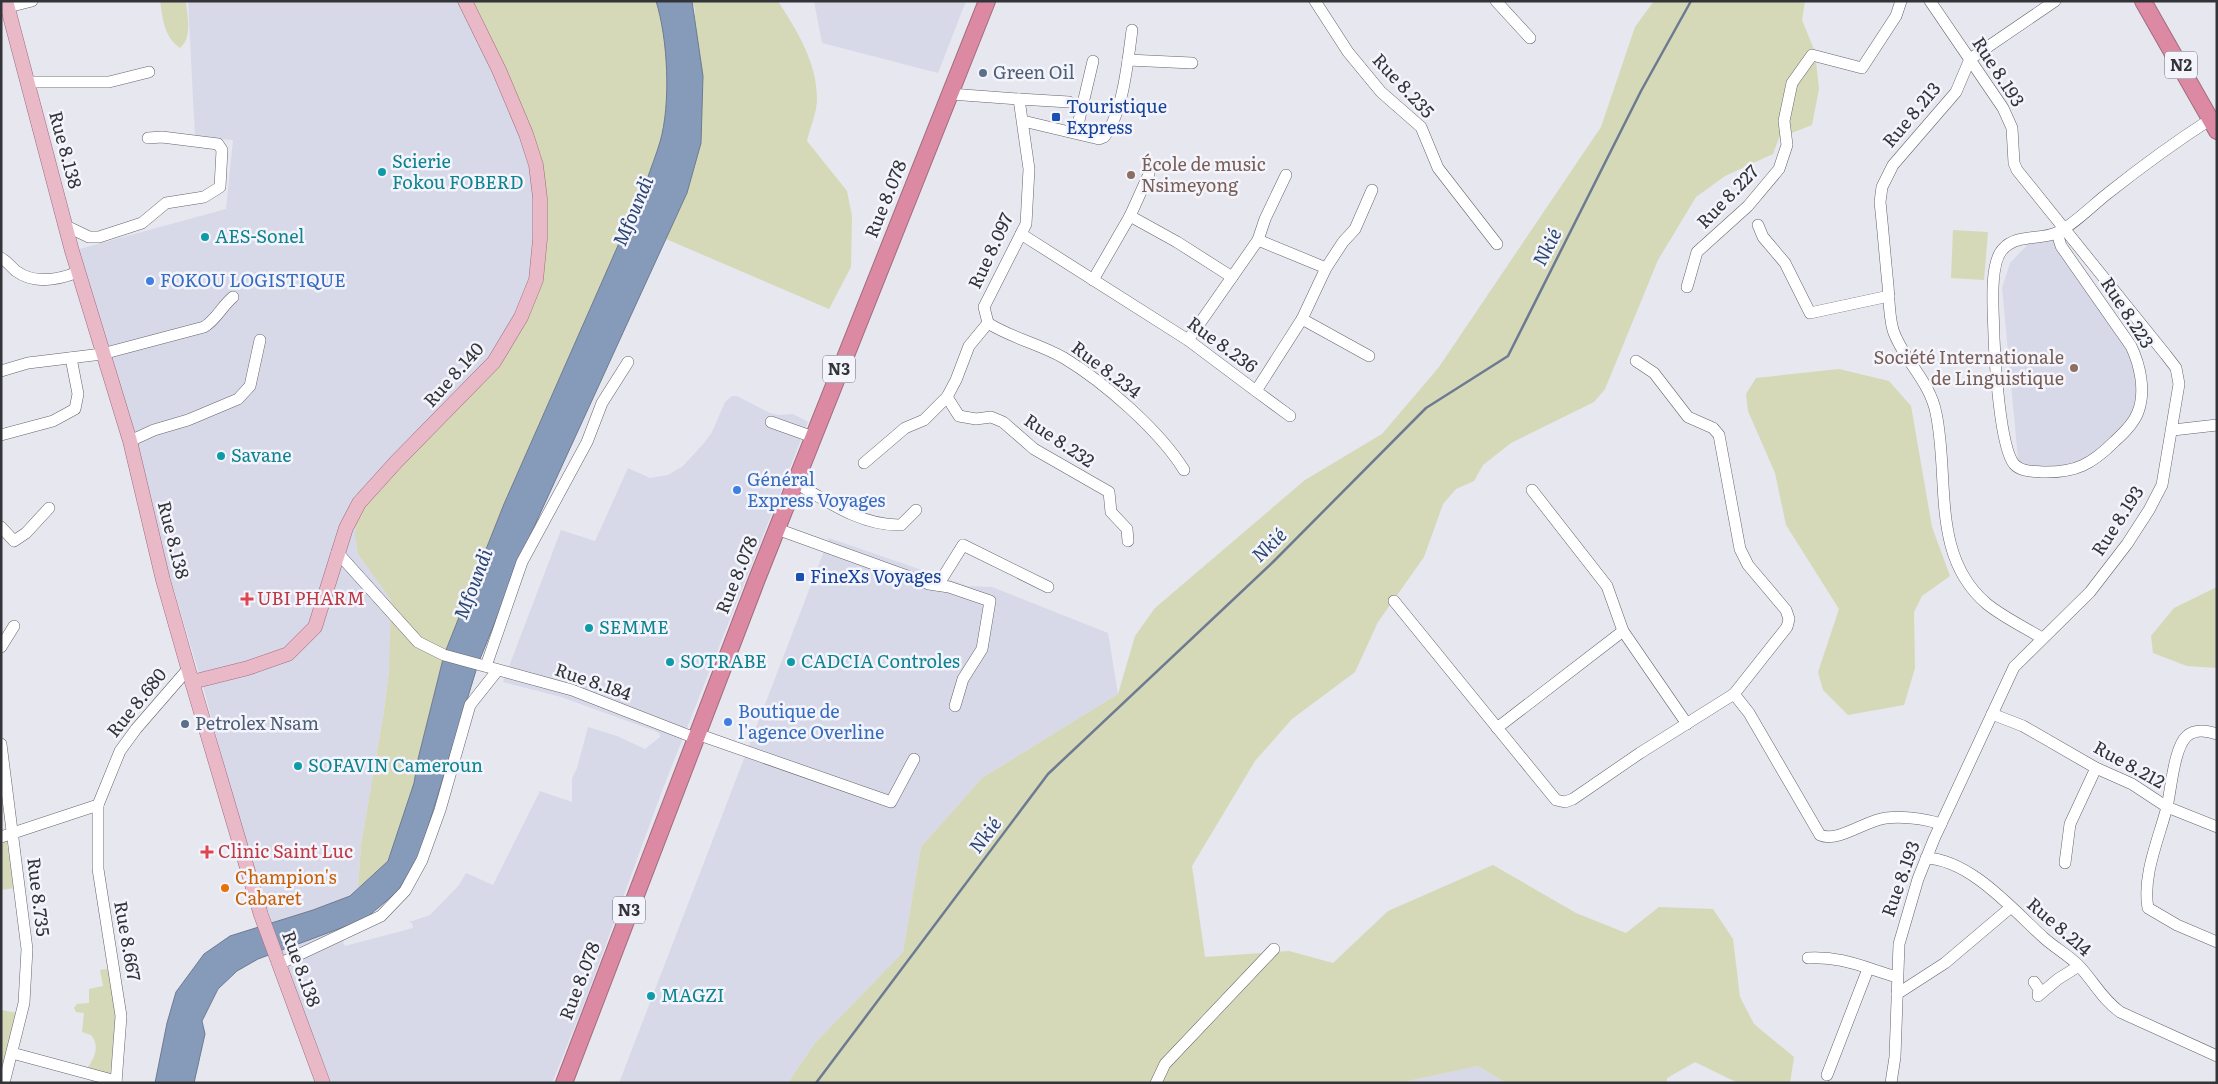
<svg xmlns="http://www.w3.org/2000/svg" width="2218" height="1084" font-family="Literata,serif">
<rect width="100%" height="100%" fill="#e6e7ef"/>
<g fill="#d8d9e8">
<polygon points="188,1 465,1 526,134 540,239 521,317 358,554 391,600 390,661 384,711 361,845 358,888 354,914 343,943 345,946 413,928 412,923 409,922 430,915 459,885 466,873 493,885 540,791 572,802 572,778 577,768 588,727 617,736 645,749 660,737 660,734 655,731 561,697 503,682 561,530 595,541 628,468 650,478 668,475 683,466 704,443 712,432 725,402 732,396 737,396 770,413 779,415 793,414 808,422 662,791 587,996 552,1083 331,1083 269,916 239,819 204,690 72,251 226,209 233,140 195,137"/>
<polygon points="814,1 966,1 938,73 822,43"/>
<polygon points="2054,240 2134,352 2140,383 2134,412 2117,438 2070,468 2019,469 2002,288 2010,263 2030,242"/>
<polygon points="829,538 968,586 992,587 1108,633 1118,694 982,778 921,847 903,952 815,1043 788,1083 619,1083"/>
<polygon points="1478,1066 1506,1083 1399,1083"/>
</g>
<g fill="#d5d9b7">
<path d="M160,1h26c1,16 7,36 -6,47 -16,-11 -17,-29 -20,-47z"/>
<path d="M465,1h191c12,38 15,103 4,141 -4,13 -9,26 -14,40l-142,322 -60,151 -26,104 -4,24 -26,78 -30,27 3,-43 23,-134 5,-41 2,-70 -33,-46 -3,-20 4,-31 135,-141 42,-82v-115z"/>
<path d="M692,1h86c19,30 39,61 39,98 0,13 -7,29 -10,42l40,50 5,25 -1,51 -22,42 -163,-70 21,-46 8,-184z"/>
<polygon points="1654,1 1805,1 1802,20 1815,52 1819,89 1812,125 1779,138 1773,154 1725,176 1696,197 1658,260 1605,389 1594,402 1511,443 1483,465 1474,481 1456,489 1443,504 1424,557 1378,622 1355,672 1292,719 1255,761 1192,866 1205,957 1289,951 1333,963 1388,911 1493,865 1576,913 1626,933 1659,907 1713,909 1733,939 1740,997 1754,1024 1794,1057 1790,1083 1738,1083 1695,1062 1667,1078 1667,1083 1506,1083 1478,1066 1399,1083 788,1083 815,1043 903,952 921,847 982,778 1118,694 1135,636 1155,608 1305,480 1382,434 1439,367 1601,127 1635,27"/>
<polygon points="1953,230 1988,232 1984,280 1951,278"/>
<polygon points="1839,369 1889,381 1911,406 1932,527 1950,576 1922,596 1914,612 1915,668 1904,705 1848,715 1823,690 1818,672 1839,609 1786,525 1775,473 1748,411 1746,394 1756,378"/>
<polygon points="2217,587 2217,668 2187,666 2153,653 2151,636 2174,608"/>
<polygon points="6,839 15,888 1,890 1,846"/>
<path d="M107,969c14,33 7,73 3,108l-26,-4c8,-11 18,-25 7,-38l-9,-3 2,-19 -8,-1 -2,-4 3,-4 12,-1v-14l14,-3 -3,-16z"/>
<polygon points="1,1010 17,1013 1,1070"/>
</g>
<path fill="#869ab9" stroke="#6d7b92" d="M656,1h36l11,75 -2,67 -14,50 -159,347 -50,124 -58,189 -22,38 -33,28 -107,40 -21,12 -19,18 -16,32 3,13 -11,49h-39l12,-60 9,-31 28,-38 26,-18 83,-26 37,-14 38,-35 26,-78 4,-24 26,-104 60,-151 142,-322c5,-14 10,-27 14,-40 11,-38 8,-103 -4,-141z"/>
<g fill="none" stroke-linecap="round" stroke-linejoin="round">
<polyline stroke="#6d7b92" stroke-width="2.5" points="816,1083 1048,774 1273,562 1426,408 1508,356 1641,91 1691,1"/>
<g stroke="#64646c" stroke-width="12">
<g id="minor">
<polyline points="1315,1 1348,52 1381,92 1421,127 1438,168 1497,244"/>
<polyline points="1496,1 1530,38"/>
<polyline points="8,7 32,1"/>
<polyline points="1128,60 1192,63"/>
<polyline points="28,82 109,82 149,72"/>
<polyline points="1019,99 1069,102"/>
<path d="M1023,121l76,18 5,-2c19,-23 24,-77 28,-107"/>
<polyline points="1076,133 1093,61"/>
<polyline points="1130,216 1177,242 1232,277"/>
<polyline points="1758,225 1763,237 1785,263 1810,313 1889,296"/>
<polyline points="66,226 89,237 99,237 142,223 166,203 204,197 220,187 222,150 218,144 162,137 148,138"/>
<path d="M2057,233l4,13 70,100c9,19 15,45 7,66 -4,11 -14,21 -23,29 -23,23 -39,32 -73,31 -10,-1 -21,0 -28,-8 -14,-17 -19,-102 -20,-126 0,-21 -6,-74 9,-89 13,-15 37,-9 53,-16 14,-5 38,-29 51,-39 34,-27 68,-52 104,-75"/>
<polyline points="1021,234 1188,340 1256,391 1302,319 1326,268 1343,242 1355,229 1372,190"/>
<polyline points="1258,240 1265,219 1286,175"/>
<path d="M1,258c6,3 10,9 15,13 19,14 42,9 62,1"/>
<polyline points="1093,280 1130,216 1149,174"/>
<polyline points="1687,287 1697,252 1748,206 1779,169 1787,145 1784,121 1792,83 1812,55 1862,68 1896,16 1901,1"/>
<polyline points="1302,319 1369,356"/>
<path d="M988,323c23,15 52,21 76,35 40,24 96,73 120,112"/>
<polyline points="1188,340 1258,240 1326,268"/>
<polyline points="1636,361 1654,373 1688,417 1713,428 1719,435 1740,549 1748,565 1786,610 1789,619 1787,627 1734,694"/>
<path d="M1,371l27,-8 74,-9 102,-27c12,-7 18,-21 29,-30"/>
<polyline points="1256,391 1290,416"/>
<polyline points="947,397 959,416 976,419 991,417 1003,422 1034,449 1109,492 1111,512 1127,529 1128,541"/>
<polyline points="771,422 813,437"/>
<polyline points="2173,430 2217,425"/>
<polyline points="1,435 53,421 75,409 78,394 71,358"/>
<polyline points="130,441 154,430 188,420 238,399 250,386 260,340"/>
<polyline points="864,463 905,428 924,420 947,397 956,380 969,346 988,323 984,307 1026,224 1029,169 1019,99 950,94"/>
<path d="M796,483c32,19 66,43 105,42l15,-15"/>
<polyline points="1532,490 1607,586 1623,631 1687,724"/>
<polyline points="1,527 14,541 26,533 49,508"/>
<polyline points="777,529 929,584 949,587 990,601 982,649 963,679 955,706"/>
<polyline points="337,552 418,642 444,655 572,690 695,738"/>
<polyline points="938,585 963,545 1048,587"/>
<path d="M1394,601l162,199 9,2 8,-3 67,-46 94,-59 15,19 71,122c18,8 46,-15 66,-17 19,-2 38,1 55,6"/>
<path d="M2042,638c-18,-11 -39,-21 -55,-34 -57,-48 -37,-126 -51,-191 -6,-32 -33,-53 -43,-83 -4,-14 -4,-31 -5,-45 -3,-28 -5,-56 -8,-83l2,-15 11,-22 63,-73 14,-33 85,-58"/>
<polyline points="1,647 14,626"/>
<polyline points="486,666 522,562 587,442 602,403 628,362"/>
<path d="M1992,714l31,12 73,42 36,16 35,23c-8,31 -25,69 -19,101l29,17 40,17"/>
<polyline points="1497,728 1623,631"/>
<polyline points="697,734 891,802 914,759"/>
<path d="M2217,734c-9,-3 -22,-5 -30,2 -13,11 -16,54 -20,71l50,20"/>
<polyline points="1,744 27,949 24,1003 4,1083"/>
<polyline points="98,805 98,869 121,1016 116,1083"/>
<polyline points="1,837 98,805 120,751 136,729 188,669"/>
<path d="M1926,858c45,2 87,52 118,80 11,10 26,18 36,29 14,15 22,32 40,45l97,44"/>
<polyline points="2065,863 2070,824 2096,768"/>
<path d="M1808,958c34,-2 57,10 89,19"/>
<polyline points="279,964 381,916 405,891 422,860 440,810 470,705 497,671"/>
<polyline points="2034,982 2039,989 2038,996 2058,979 2079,966"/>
<polyline points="1897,994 1945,963 2010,908"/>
<polyline points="12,1053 116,1081"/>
<polyline points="1827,1075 1868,969"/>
<polyline points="1156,1083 1165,1064 1274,949"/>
<polyline points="1891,1083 1895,1057 1899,944 1918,879 1934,839 2014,667 2090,592 2127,544 2149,510 2162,485 2179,384 2176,368 2166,355 2017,170 2014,163 2012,128 2003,108 1930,1"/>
</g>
</g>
<g stroke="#a16c7d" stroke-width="15">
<g id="major">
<polyline points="6,1 72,251 130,441 163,580 192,682 261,915 323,1083"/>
<polyline points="192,682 248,668 288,654 315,627 346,528 359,503 396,462 494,362 521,317 536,280 540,239 540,198 536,165 526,134 499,70 465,1"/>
</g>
</g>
<g stroke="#a16c7d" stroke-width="18">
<g id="highway">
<polyline points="2143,1 2217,131"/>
<polyline points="564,1083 757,579 987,1"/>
</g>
</g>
<use href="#minor" stroke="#fff" stroke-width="11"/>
<use href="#major" stroke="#eab9c8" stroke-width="14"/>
<use href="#highway" stroke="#dc8aa3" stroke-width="16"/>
</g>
<g fill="#5c6f8a" stroke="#f4f4fd" stroke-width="2">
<circle cx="983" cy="73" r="5"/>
<circle cx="185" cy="724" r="5"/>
</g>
<g fill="#1a4fb4" stroke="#f4f4fd" stroke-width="2">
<rect x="1051" y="112" width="10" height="10" rx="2.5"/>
<rect x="795" y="572" width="10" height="10" rx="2.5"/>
</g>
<g fill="#0f9aa8" stroke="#f4f4fd" stroke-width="2">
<circle cx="382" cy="172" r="5"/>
<circle cx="205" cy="237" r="5"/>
<circle cx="221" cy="456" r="5"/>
<circle cx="589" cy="628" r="5"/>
<circle cx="670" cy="662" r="5"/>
<circle cx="791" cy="662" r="5"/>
<circle cx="298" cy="766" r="5"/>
<circle cx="651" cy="996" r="5"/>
</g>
<g fill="#8d6e63" stroke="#f4f4fd" stroke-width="2">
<circle cx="1131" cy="175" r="5"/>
<circle cx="2074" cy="368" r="5"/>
</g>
<g fill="#3f7fe0" stroke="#f4f4fd" stroke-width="2">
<circle cx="150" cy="281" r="5"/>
<circle cx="737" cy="490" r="5"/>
<circle cx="728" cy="722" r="5"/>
</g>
<g fill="#e0444e" stroke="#f4f4fd" stroke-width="2">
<path d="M244.5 591.5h5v5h5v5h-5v5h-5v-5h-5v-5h5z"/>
<path d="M204.5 844.5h5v5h5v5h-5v5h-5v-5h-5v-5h5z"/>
</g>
<circle fill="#e8710a" stroke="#f4f4fd" stroke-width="2" cx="225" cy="888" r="5"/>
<g text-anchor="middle" stroke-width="5" stroke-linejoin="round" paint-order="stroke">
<g fill="#f4f4fd" stroke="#6d6e72" stroke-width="1">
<rect x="2165" y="51.5" width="32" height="27" rx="4"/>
<rect x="823" y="355.5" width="32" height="27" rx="4"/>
<rect x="613" y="896.5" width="32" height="27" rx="4"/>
</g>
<g font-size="16" font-weight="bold" fill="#333437">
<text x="2181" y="71">N2</text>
<text x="839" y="375">N3</text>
<text x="629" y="916">N3</text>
</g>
<g font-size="18" fill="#333437" stroke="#f4f4fd">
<text transform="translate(1998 72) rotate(57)" y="6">Rue 8.193</text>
<text transform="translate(1403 86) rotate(47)" y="6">Rue 8.235</text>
<text transform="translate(1912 115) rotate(-50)" y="6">Rue 8.213</text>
<text transform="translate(65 150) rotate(75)" y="6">Rue 8.138</text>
<text transform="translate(1728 197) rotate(-46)" y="6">Rue 8.227</text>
<text transform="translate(886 199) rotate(-68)" y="6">Rue 8.078</text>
<text transform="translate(991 251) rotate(-65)" y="6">Rue 8.097</text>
<text transform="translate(2127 313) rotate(57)" y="6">Rue 8.223</text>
<text transform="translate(1222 345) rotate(36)" y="6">Rue 8.236</text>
<text transform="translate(1106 370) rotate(37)" y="6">Rue 8.234</text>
<text transform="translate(454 375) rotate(-48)" y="6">Rue 8.140</text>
<text transform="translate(1059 441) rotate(34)" y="6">Rue 8.232</text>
<text transform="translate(2118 521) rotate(-57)" y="6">Rue 8.193</text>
<text transform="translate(173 540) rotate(76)" y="6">Rue 8.138</text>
<text transform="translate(737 575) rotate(-68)" y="6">Rue 8.078</text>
<text transform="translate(593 682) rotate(19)" y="6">Rue 8.184</text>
<text transform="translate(137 703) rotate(-51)" y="6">Rue 8.680</text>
<text transform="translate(2129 765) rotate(29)" y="6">Rue 8.212</text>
<text transform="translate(1901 879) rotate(-70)" y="6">Rue 8.193</text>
<text transform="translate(38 897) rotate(83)" y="6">Rue 8.735</text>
<text transform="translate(2059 927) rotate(41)" y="6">Rue 8.214</text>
<text transform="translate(127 941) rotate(80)" y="6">Rue 8.667</text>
<text transform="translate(301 969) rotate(70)" y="6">Rue 8.138</text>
<text transform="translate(580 981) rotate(-69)" y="6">Rue 8.078</text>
</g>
<g font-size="18" fill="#4e5e75" stroke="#f4f4fd" text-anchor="start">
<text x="993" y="79">Green Oil</text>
<text x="195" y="730">Petrolex Nsam</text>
</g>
<g font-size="18" fill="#164399" stroke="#f4f4fd" text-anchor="start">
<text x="1066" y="113">Touristique<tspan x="1066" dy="21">Express</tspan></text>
<text x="810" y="583">FineXs Voyages</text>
</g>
<g font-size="18" fill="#0d838f" stroke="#f4f4fd" text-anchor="start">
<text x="392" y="168">Scierie<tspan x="392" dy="21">Fokou FOBERD</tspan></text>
<text x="215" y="243">AES-Sonel</text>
<text x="231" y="462">Savane</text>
<text x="599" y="634">SEMME</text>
<text x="680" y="668">SOTRABE</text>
<text x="801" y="668">CADCIA Controles</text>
<text x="308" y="772">SOFAVIN Cameroun</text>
<text x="661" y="1002">MAGZI</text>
</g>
<g font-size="18" fill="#785e54" stroke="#f4f4fd" text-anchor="start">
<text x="1141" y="171">École de music<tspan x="1141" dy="21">Nsimeyong</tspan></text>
<text x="2064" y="364" text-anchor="end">Société Internationale<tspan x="2064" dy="21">de Linguistique</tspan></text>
</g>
<g font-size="18" fill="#366cbe" stroke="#f4f4fd" text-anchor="start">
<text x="160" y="287">FOKOU LOGISTIQUE</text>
<text x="747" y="486">Général<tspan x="747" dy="21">Express Voyages</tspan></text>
<text x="738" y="718">Boutique de<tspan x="738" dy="21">l'agence Overline</tspan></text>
</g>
<g font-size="18" fill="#be3a42" stroke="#f4f4fd" text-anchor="start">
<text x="257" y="605">UBI PHARM</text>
<text x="218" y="858">Clinic Saint Luc</text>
</g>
<g font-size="18" fill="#c56008" stroke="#f4f4fd" text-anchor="start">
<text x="235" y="884">Champion's<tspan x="235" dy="21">Cabaret</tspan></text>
</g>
<g font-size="19" font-style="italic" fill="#294570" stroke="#f4f4fd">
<text transform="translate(633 211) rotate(-67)" y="7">Mfoundi</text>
<text transform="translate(1547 247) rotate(-63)" y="7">Nkié</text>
<text transform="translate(1269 545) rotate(-44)" y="7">Nkié</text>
<text transform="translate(473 584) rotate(-69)" y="7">Mfoundi</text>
<text transform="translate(985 835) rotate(-53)" y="7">Nkié</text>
</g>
</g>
<rect width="2218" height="1084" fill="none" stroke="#333437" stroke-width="5"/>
</svg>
